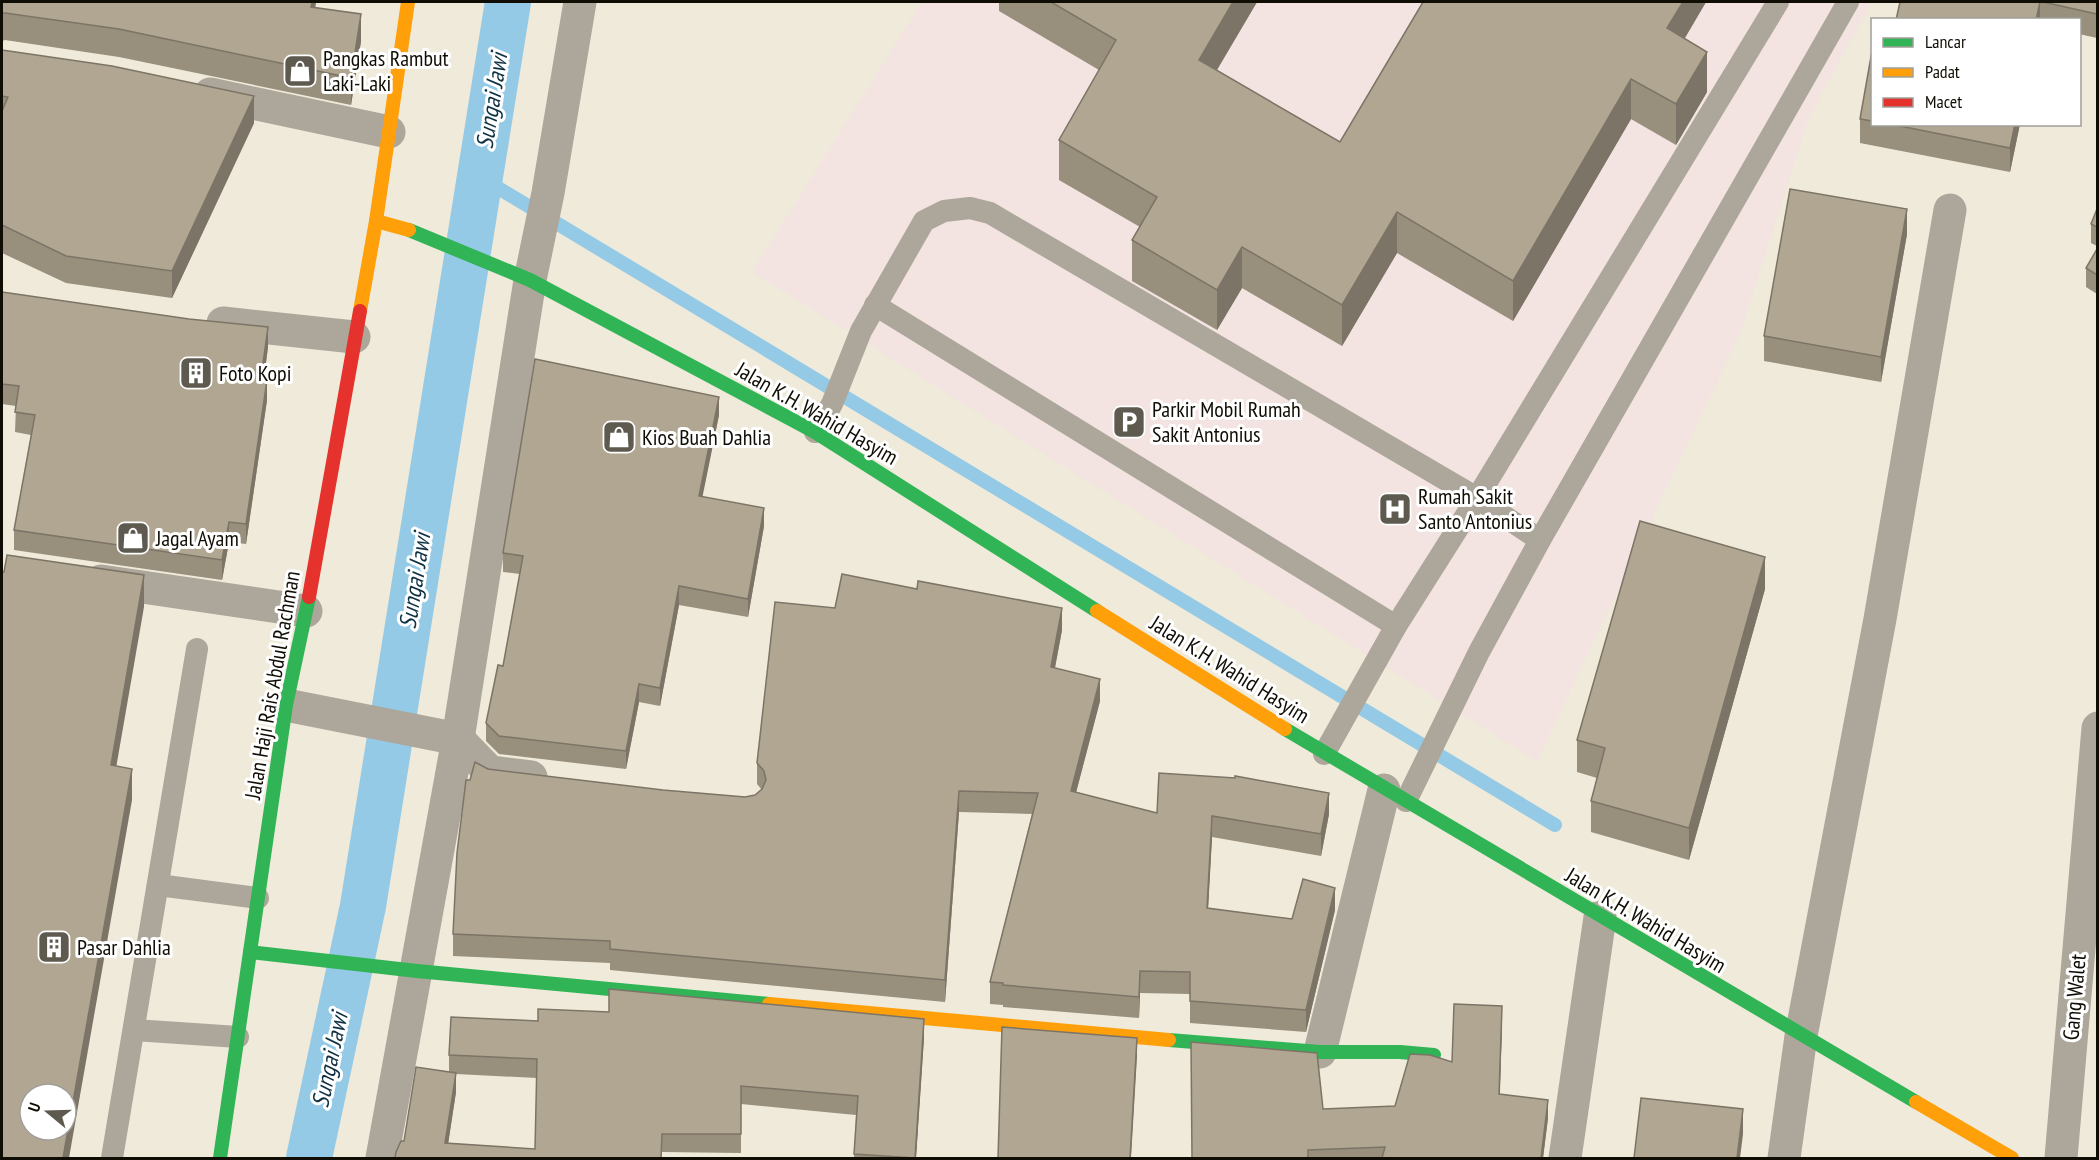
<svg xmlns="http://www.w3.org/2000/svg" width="2099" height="1160" font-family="'PT Sans Narrow',sans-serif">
<rect width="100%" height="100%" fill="#efeada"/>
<polygon fill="#f3e3e1" points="922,2 1872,2 1809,117 1740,333 1537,761 752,272"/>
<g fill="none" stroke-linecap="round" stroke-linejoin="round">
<polyline stroke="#95cae6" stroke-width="14" points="480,177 1555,825"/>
<polyline stroke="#95cae6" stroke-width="46" points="309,1158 363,906 508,2"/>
<g stroke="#aca79a" stroke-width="22">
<polyline points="875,305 1396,626"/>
<polyline points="815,432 832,404 861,331 924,221 944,211 970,208 990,213 1477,498 1540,540"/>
<polyline points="1324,754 1396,626 1477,498 1778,2"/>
<polyline points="1406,801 1479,652 1540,540 1848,2"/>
<polyline points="158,885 258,898"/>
<polyline points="134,1030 238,1037"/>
<polyline points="112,1158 197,649"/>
</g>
<g stroke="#aca79a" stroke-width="33">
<polyline points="210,94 389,132"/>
<polyline points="223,323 354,337"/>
<polyline points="101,581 306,611"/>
<polyline points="286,705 458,739 490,772 531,777"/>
<polyline points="1320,1052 1384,790"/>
<polyline points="382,1158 458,739 530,280 548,193 580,2"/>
<polyline points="1565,1158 1600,917"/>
<polyline points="1784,1158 1801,1036 1880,619 1950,210"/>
<polyline points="2061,1158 2098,728"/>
</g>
<g stroke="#30b455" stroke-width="14">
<polyline points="409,230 530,280 815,432 1097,611"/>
<polyline points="1285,729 1916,1102"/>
<polyline points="250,952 417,971 769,1004"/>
<polyline points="1169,1040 1320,1052 1400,1052 1434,1055"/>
<polyline points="220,1158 286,705 309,597"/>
</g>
<g stroke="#ff9f0a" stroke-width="14">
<polyline points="408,2 376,221 409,230"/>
<polyline points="360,311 376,221"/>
<polyline points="1097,611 1285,729"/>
<polyline points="769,1004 1169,1040"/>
<polyline points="1916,1102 2012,1158"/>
</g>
<polyline stroke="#e5322d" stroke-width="14" points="309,597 360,311"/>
</g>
<g fill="#988f7d" fill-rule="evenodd">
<polygon points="2,2 316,2 315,7 361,41 351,105 119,57 5,40 2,41"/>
<polygon points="999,2 1257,2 1217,70 1340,142 1423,2 1706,2 1685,38 1707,92 1676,145 1631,119 1513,321 1397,253 1342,346 1242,288 1217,330 1132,281 1132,240 1140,227 1059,180 1059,140 1099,70 999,11"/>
<polygon points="1900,2 2097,2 2097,38 2079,34 2079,20 1896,20"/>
<polygon points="2,50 254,123 172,298 66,283 2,253"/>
<polygon points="1872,51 1872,124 2020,124 2010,172 1860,143 1860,119"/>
<polygon points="2097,209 2097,246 2091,243 2091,224"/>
<polygon points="1907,234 1881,382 1764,361 1764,336"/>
<polygon points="2097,249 2097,294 2086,287 2086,268"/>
<polygon points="2,292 268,347 264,379 267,400 246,544 229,542 222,580 14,550 14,530 31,435 15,432 16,406 2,404"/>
<polygon points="719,415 702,496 764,526 748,617 679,605 660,706 639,702 626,769 499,754 486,741 486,723 503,666 520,574 503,572 503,553"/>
<polygon points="1765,589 1689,860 1591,832 1591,801 1597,778 1577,772 1577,740"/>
<polygon points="1062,630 1055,668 1100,701 1076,792 1157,813 1329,814 1321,856 1212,837 1208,908 1292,919 1335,910 1306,1032 1190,1023 1190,994 1140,993 1139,1018 1003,1007 1003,1005 990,1004 990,982 1032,814 959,812 945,1002 610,970 610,963 453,956 453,934 470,780 488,769 663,790 745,797 755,795 762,790 757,784 757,763"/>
<polygon points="1502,1024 1500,1094 1548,1118 1543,1158 1192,1158 1323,1109 1395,1106"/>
<path d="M924,1038l-8,120h-62l2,-43 -115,-11v49l-79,-1v6h-267l9,-17 45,-69v-17zM456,1074l81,4 -2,71 -87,-6 8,-51z"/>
</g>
<g fill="#7c7466">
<polygon points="312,2 316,2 311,34 311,7"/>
<polygon points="1233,2 1257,2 1199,100 1199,60"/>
<polygon points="1683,2 1706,2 1667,68 1667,28"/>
<polygon points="2040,2 2040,20 2036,20"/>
<polygon points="361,14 361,41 351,105 351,78"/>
<polygon points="1707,52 1707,92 1676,145 1676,104"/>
<polygon points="1631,79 1631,119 1513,321 1513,281"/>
<polygon points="254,96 254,123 172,298 172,271"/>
<polygon points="2015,124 2020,124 2010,172 2010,148"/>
<polygon points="1907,209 1907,234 1881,382 1881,357"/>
<polygon points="1397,212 1397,253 1342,346 1342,305"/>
<polygon points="1242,247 1242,288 1217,330 1217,290"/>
<polygon points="268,327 268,347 261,398 261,378"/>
<polygon points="267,380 267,400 246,544 246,524"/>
<polygon points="719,397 719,415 699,514 699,496"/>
<polygon points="764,508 764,526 748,617 748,599"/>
<polygon points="229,522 229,542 222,580 222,560"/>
<polygon points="1765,557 1765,589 1689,860 1689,828"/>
<polygon points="144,575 144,607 111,797 111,765"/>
<polygon points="679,586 679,605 660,706 660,688"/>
<polygon points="1062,608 1062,630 1051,688 1051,667"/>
<polygon points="1100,679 1100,701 1071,812 1071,791"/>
<polygon points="639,684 639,702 626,769 626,751"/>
<polygon points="132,769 132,800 69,1158 63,1158"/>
<polygon points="959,791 959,812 945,1002 945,980"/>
<polygon points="1329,793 1329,814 1321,856 1321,834"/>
<polygon points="1212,816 1212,837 1207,929 1207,908"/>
<polygon points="1335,888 1335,910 1306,1032 1306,1010"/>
<polygon points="1140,971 1140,993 1139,1018 1139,997"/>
<polygon points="1502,1006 1502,1024 1499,1112 1499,1094"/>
<polygon points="924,1019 924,1038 916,1158 915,1158"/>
<polygon points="1137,1038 1137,1056 1131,1158 1130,1158"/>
<polygon points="456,1073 456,1092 446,1158 445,1143"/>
<polygon points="1548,1100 1548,1118 1543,1158 1541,1158"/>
<polygon points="1743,1109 1743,1134 1740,1158 1737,1158"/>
</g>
<g fill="#b1a691" stroke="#7c7466" stroke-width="1.5" fill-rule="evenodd">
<polygon points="2,2 312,2 311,7 361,14 351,78 119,29 5,13 2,13"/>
<polygon points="1051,2 1233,2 1199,60 1340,142 1423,2 1683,2 1667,28 1707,52 1676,104 1631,79 1513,281 1397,212 1342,305 1242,247 1217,290 1132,240 1157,197 1059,140 1116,40"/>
<polygon points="1900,2 2040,2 2036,20 1896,20"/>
<polygon points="2043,2 2097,2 2097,14"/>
<polygon points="2,50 112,66 254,96 172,271 66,256 2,225 2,111 8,97 2,96"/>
<polygon points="1872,51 1872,121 1860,119"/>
<polygon points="1890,124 2015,124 2010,148"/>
<polygon points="1790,189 1907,209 1881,357 1764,336"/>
<polygon points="2097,209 2097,227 2091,224"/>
<polygon points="2097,249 2097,275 2086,268"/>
<polygon points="2,292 189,319 268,327 261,378 267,380 246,524 229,522 222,560 14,530 35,415 15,412 19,386 2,384"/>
<polygon points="535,359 719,397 699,496 764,508 748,599 679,586 660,688 639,684 626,751 499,736 486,723 498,665 503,666 523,556 503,553"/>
<polygon points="1640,521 1765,557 1689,828 1591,801 1605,748 1577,740"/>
<path d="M7,555l137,20 -33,190 21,4 -69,389h-61v-586h2zM30,1094h36v36h-36z"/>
<polygon points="842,574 917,589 918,581 1062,608 1051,667 1100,679 1071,791 1157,813 1159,773 1235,778 1235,776 1329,793 1321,834 1212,816 1207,908 1292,919 1303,879 1335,888 1306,1010 1190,1001 1190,972 1140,971 1139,997 1003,985 1003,983 990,982 1038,793 959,791 945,980 610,949 610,941 453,934 457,853 466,780 470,780 475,762 488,769 663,790 745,797 755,795 762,789 766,780 764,771 757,763 775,602 835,608"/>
<polygon points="609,989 924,1019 915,1158 854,1154 858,1096 741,1086 741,1134 662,1134 661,1158 395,1158 396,1152 401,1141 404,1141 416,1067 456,1073 445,1143 535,1149 537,1059 449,1055 451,1017 538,1021 538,1009 609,1012"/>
<polygon points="1454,1004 1502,1006 1499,1094 1548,1100 1541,1158 1382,1158 1385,1147 1308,1150 1308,1158 1192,1158 1191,1042 1317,1053 1323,1109 1395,1106 1410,1054 1430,1055 1452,1062"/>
<polygon points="1002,1027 1137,1038 1130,1158 998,1158"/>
<polygon points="1641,1098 1743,1109 1737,1158 1634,1158"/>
</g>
<defs>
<g id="shop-square" transform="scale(1.725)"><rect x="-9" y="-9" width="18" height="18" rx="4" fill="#5e5a4f" stroke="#fff"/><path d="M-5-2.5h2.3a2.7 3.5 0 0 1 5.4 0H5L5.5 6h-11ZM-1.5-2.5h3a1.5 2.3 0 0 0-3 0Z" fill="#fff"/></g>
<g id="building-square" transform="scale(1.725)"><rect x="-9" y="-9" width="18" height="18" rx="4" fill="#5e5a4f" stroke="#fff"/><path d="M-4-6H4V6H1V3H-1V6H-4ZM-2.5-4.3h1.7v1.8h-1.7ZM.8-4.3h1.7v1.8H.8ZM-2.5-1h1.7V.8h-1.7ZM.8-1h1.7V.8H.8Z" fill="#fff"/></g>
<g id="parking-square" transform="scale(1.725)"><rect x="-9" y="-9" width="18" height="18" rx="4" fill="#5e5a4f" stroke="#fff"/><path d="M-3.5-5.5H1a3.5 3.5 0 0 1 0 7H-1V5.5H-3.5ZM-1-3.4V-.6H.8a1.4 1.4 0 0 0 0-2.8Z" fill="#fff"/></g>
<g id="hospital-square" transform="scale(1.725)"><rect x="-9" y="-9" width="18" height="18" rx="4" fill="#5e5a4f" stroke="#fff"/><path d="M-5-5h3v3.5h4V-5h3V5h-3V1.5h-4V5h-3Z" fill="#fff"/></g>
</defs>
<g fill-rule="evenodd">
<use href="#shop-square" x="300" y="71"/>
<use href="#building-square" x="196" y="373"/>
<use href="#parking-square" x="1129" y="422"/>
<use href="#shop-square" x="619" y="437"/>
<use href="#hospital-square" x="1395" y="509"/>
<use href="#shop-square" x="133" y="538"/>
<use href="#building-square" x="54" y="947"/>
</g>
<g text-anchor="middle" stroke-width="6" stroke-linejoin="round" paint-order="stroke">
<g font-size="22" fill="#100d04" stroke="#fff" text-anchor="start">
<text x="323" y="66">Pangkas Rambut<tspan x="323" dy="25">Laki-Laki</tspan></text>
<text x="219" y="381">Foto Kopi</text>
<text x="1152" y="417">Parkir Mobil Rumah<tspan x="1152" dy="25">Sakit Antonius</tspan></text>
<text x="642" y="445">Kios Buah Dahlia</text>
<text x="1418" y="504">Rumah Sakit<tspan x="1418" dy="25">Santo Antonius</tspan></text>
<text x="156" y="546">Jagal Ayam</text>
<text x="77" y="955">Pasar Dahlia</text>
</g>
<g font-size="22" fill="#100d04" stroke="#fff">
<text transform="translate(817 413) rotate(30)" y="8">Jalan K.H. Wahid Hasyim</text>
<text transform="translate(1230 669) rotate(32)" y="8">Jalan K.H. Wahid Hasyim</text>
<text transform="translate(272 685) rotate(-80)" y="8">Jalan Haji Rais Abdul Rachman</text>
<text transform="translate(1646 920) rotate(31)" y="8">Jalan K.H. Wahid Hasyim</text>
<text transform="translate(2074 997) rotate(-85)" y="8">Gang Walet</text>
</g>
<g font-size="24" font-style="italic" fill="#0d3043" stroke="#fff">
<text transform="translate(492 101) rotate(-81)" y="8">Sungai Jawi</text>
<text transform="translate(415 581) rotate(-81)" y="8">Sungai Jawi</text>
<text transform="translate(330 1060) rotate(-78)" y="8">Sungai Jawi</text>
</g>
</g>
<rect width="2099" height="1160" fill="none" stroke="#100d04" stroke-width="6"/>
<rect x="1871" y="18" width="210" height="108" fill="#ffffff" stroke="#9f9e9b" stroke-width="1.5"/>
<rect x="1883" y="38" width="30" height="9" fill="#30b455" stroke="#9f9e9b" stroke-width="1.5"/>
<text x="1925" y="48" font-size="18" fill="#100d04">Lancar</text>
<rect x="1883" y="68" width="30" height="9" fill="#ff9f0a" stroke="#9f9e9b" stroke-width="1.5"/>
<text x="1925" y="78" font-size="18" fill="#100d04">Padat</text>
<rect x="1883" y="98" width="30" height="9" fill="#e5322d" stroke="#9f9e9b" stroke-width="1.5"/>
<text x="1925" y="108" font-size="18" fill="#100d04">Macet</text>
<g transform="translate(48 1112) rotate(289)"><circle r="28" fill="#ffffff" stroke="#9f9e9b" stroke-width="1.5"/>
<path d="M0-4.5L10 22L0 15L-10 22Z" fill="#5e5a4f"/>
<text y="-9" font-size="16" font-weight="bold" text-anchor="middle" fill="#100d04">U</text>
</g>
</svg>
